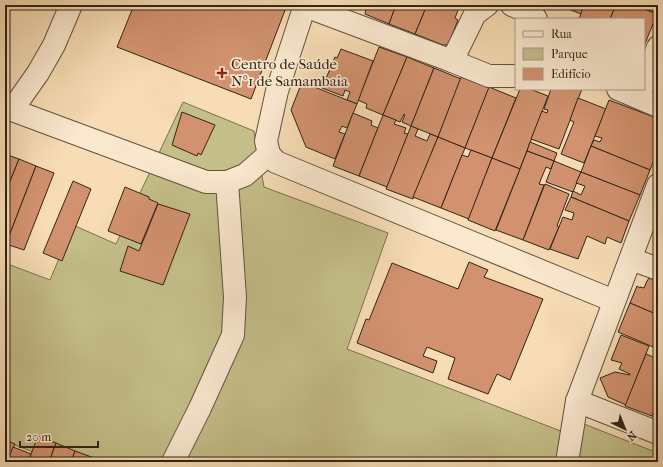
<svg xmlns="http://www.w3.org/2000/svg" width="663" height="467" font-family="'IM FELL French Canon',serif">
<rect width="100%" height="100%" fill="#f7dcb5"/>
<filter id="stains"><feTurbulence type="fractalNoise" baseFrequency=".005" numOctaves="4"/><feColorMatrix values="0 0 0 0 .2 0 0 0 0 .09 0 0 0 0 .02 0 0 0 .5 -.17"/></filter>
<radialGradient id="worn" r=".72"><stop offset=".6" stop-color="#630" stop-opacity="0"/><stop offset="1" stop-color="#630" stop-opacity=".3"/></radialGradient>
<g fill="#c4be88" stroke="#7a714f">
<polygon points="183,102 254,131 264,187 388,233 347,349 566,433 560,462 58,462 5,441 5,263 50,280 73,225 116,244"/>
<polygon points="584,424 658,453 658,462 577,462"/>
</g>
<g fill="#d2926f" stroke="#312416">
<polygon points="5,5 12,5 5,23"/>
<polygon points="134,5 287,5 251,99 117,47"/>
<polygon points="358,5 396,5 389,24 365,14 366,8"/>
<polygon points="396,5 427,5 415,34 389,24"/>
<polygon points="427,5 460,5 455,18 458,20 448,45 443,45 415,34"/>
<polygon points="558,5 584,5 581,14"/>
<polygon points="584,5 616,5 610,19 579,19"/>
<polygon points="616,5 634,5 657,14 644,46 644,19 610,19"/>
<polygon points="635,5 658,5 658,11 657,14"/>
<polygon points="379,47 407,57 383,115 366,108 367,104 358,100"/>
<polygon points="341,49 373,61 357,104 347,100 350,92 345,90 343,96 322,88 335,57 337,58"/>
<polygon points="407,57 434,68 411,126 402,122 405,115 404,114 400,122 383,115"/>
<polygon points="434,68 461,79 438,137 411,126"/>
<polygon points="461,77 489,88 465,148 438,137"/>
<polygon points="302,82 357,104 347,128 342,126 339,132 345,134 335,159 306,147 291,110"/>
<polygon points="489,87 516,98 492,158 465,148"/>
<polygon points="520,89 530,89 548,96 520,169 492,158"/>
<polygon points="551,89 582,89 559,149 531,139 542,111 547,113 548,110 544,109"/>
<polygon points="578,98 606,109 584,163 561,154 574,122 570,120"/>
<polygon points="609,100 654,117 658,132 658,150 650,170 591,146 594,140 600,142 602,138 595,136"/>
<polygon points="182,112 215,125 201,155 198,153 197,156 172,145"/>
<polygon points="353,113 372,121 371,125 378,128 359,176 333,166"/>
<polygon points="383,115 396,120 394,124 406,128 404,133 408,134 387,187 359,176"/>
<polygon points="411,126 418,129 415,136 427,141 430,134 438,137 413,199 386,189"/>
<polygon points="438,137 465,148 441,208 413,197"/>
<polygon points="530,142 557,153 554,161 527,151"/>
<polygon points="591,146 650,170 640,195 581,172"/>
<polygon points="471,150 492,158 469,219 441,208 462,155 468,157"/>
<polygon points="527,151 554,161 551,169 546,167 539,184 544,185 523,240 496,230"/>
<polygon points="5,154 19,159 5,194"/>
<polygon points="492,158 520,169 495,231 468,220"/>
<polygon points="19,159 36,166 6,244 5,243 5,194"/>
<polygon points="554,161 581,172 573,192 546,182"/>
<polygon points="36,166 54,173 24,250 6,244"/>
<polygon points="581,172 640,195 629,221 571,197 573,191 581,195 585,186 576,183"/>
<polygon points="73,181 91,189 62,261 43,253"/>
<polygon points="545,184 569,194 557,226 559,227 549,250 523,240"/>
<polygon points="125,187 149,197 149,199 158,203 141,244 108,231"/>
<polygon points="571,197 629,221 621,243 607,237 605,244 587,236 578,259 550,249 563,217 572,220 574,213 565,210"/>
<polygon points="158,204 190,214 163,285 120,271 128,246 139,251"/>
<polygon points="469,262 488,270 484,277 543,299 510,380 497,374 488,394 448,379 455,358 427,347 423,356 437,361 433,373 357,343 366,319 369,320 392,263 458,289"/>
<polygon points="649,278 658,282 658,315 630,303 637,286 640,288 640,287 644,288 647,281"/>
<polygon points="630,303 658,315 658,349 618,332"/>
<polygon points="621,335 649,346 626,405 608,397 600,378 615,372 630,375 630,374 619,369 622,363 611,360"/>
<polygon points="646,354 658,359 658,401 652,416 625,406"/>
<polygon points="658,401 658,418 652,416"/>
<polygon points="38,436 56,443 49,462 28,462"/>
<polygon points="5,440 15,444 7,462 5,462"/>
<polygon points="56,443 75,451 71,462 49,462"/>
<polygon points="13,447 31,454 28,462 7,462"/>
<polygon points="75,451 94,458 92,462 71,462"/>
</g>
<g fill="none" stroke-linecap="round" stroke-linejoin="round">
<g stroke="#62523e" stroke-width="24">
<g id="minor">
<polyline points="305,5 277,91 266,141 269,154 276,162 614,301"/>
<polyline points="487,5 475,14 452,61 489,76 516,76"/>
<polyline points="512,5 532,14 536,19"/>
<polyline points="305,6 452,61"/>
<polyline points="644,84 658,47"/>
<polyline points="618,89 658,106"/>
<polyline points="5,109 12,110 38,73 54,45 71,5"/>
<polyline points="12,110 206,182 227,182 245,175 269,154"/>
<polyline points="658,185 577,401 658,433"/>
<polyline points="631,259 658,269"/>
<polyline points="173,462 200,408 233,335 235,297 227,182"/>
<polyline points="567,462 577,401"/>
</g>
</g>
<use href="#minor" stroke="#fae8cf" stroke-width="22"/>
</g>
<path fill="#8f2418" stroke="#fae8cf" stroke-width="1.5" d="M220 67h4v4h4v4h-4v4h-4v-4h-4v-4h4z"/>
<g text-anchor="middle" stroke-width="3.5" stroke-linejoin="round" paint-order="stroke">
<g font-size="15" fill="#312416" stroke="#fae8cf" text-anchor="start">
<text x="231" y="69">Centro de Saúde<tspan x="231" dy="17">Nº1 de Samambaia</tspan></text>
</g>
</g>
<rect width="663" height="467" fill="none" stroke="#f7dcb5" stroke-width="20"/>
<rect x="6" y="6" width="651" height="455" fill="none" stroke="#312416" stroke-width="2"/>
<rect x="10" y="10" width="643" height="447" fill="none" stroke="#312416"/>
<rect x="515" y="18" width="130" height="72" fill="#fae8cf" stroke="#aa9a85"/>
<rect x="523" y="31" width="20" height="6" fill="#fae8cf" stroke="#aa9a85"/>
<text x="551" y="38" font-size="12" fill="#312416">Rua</text>
<rect x="523" y="48" width="20" height="12" fill="#c4be88" stroke="#aa9a85"/>
<text x="551" y="58" font-size="12" fill="#312416">Parque</text>
<rect x="523" y="68" width="20" height="12" fill="#d2926f" stroke="#aa9a85"/>
<text x="551" y="78" font-size="12" fill="#312416">Edifício</text>
<g transform="translate(625 429) rotate(137)" stroke="#fae8cf" stroke-width="3" paint-order="stroke">
<path d="M0-3L7 15L0 10L-7 15Z" fill="#312416"/>
<text y="-6" font-size="11" font-weight="bold" text-anchor="middle" fill="#312416">N</text>
</g>
<path d="M20 441v6h78v-6" fill="none" stroke="#312416" stroke-width="2"/>
<text x="26" y="441" font-size="12" fill="#312416" stroke="#fae8cf" stroke-width="3" paint-order="stroke">20 m</text>
<rect width="100%" height="100%" filter="url(#stains)"/>
<rect width="100%" height="100%" fill="url(#worn)"/>
</svg>
